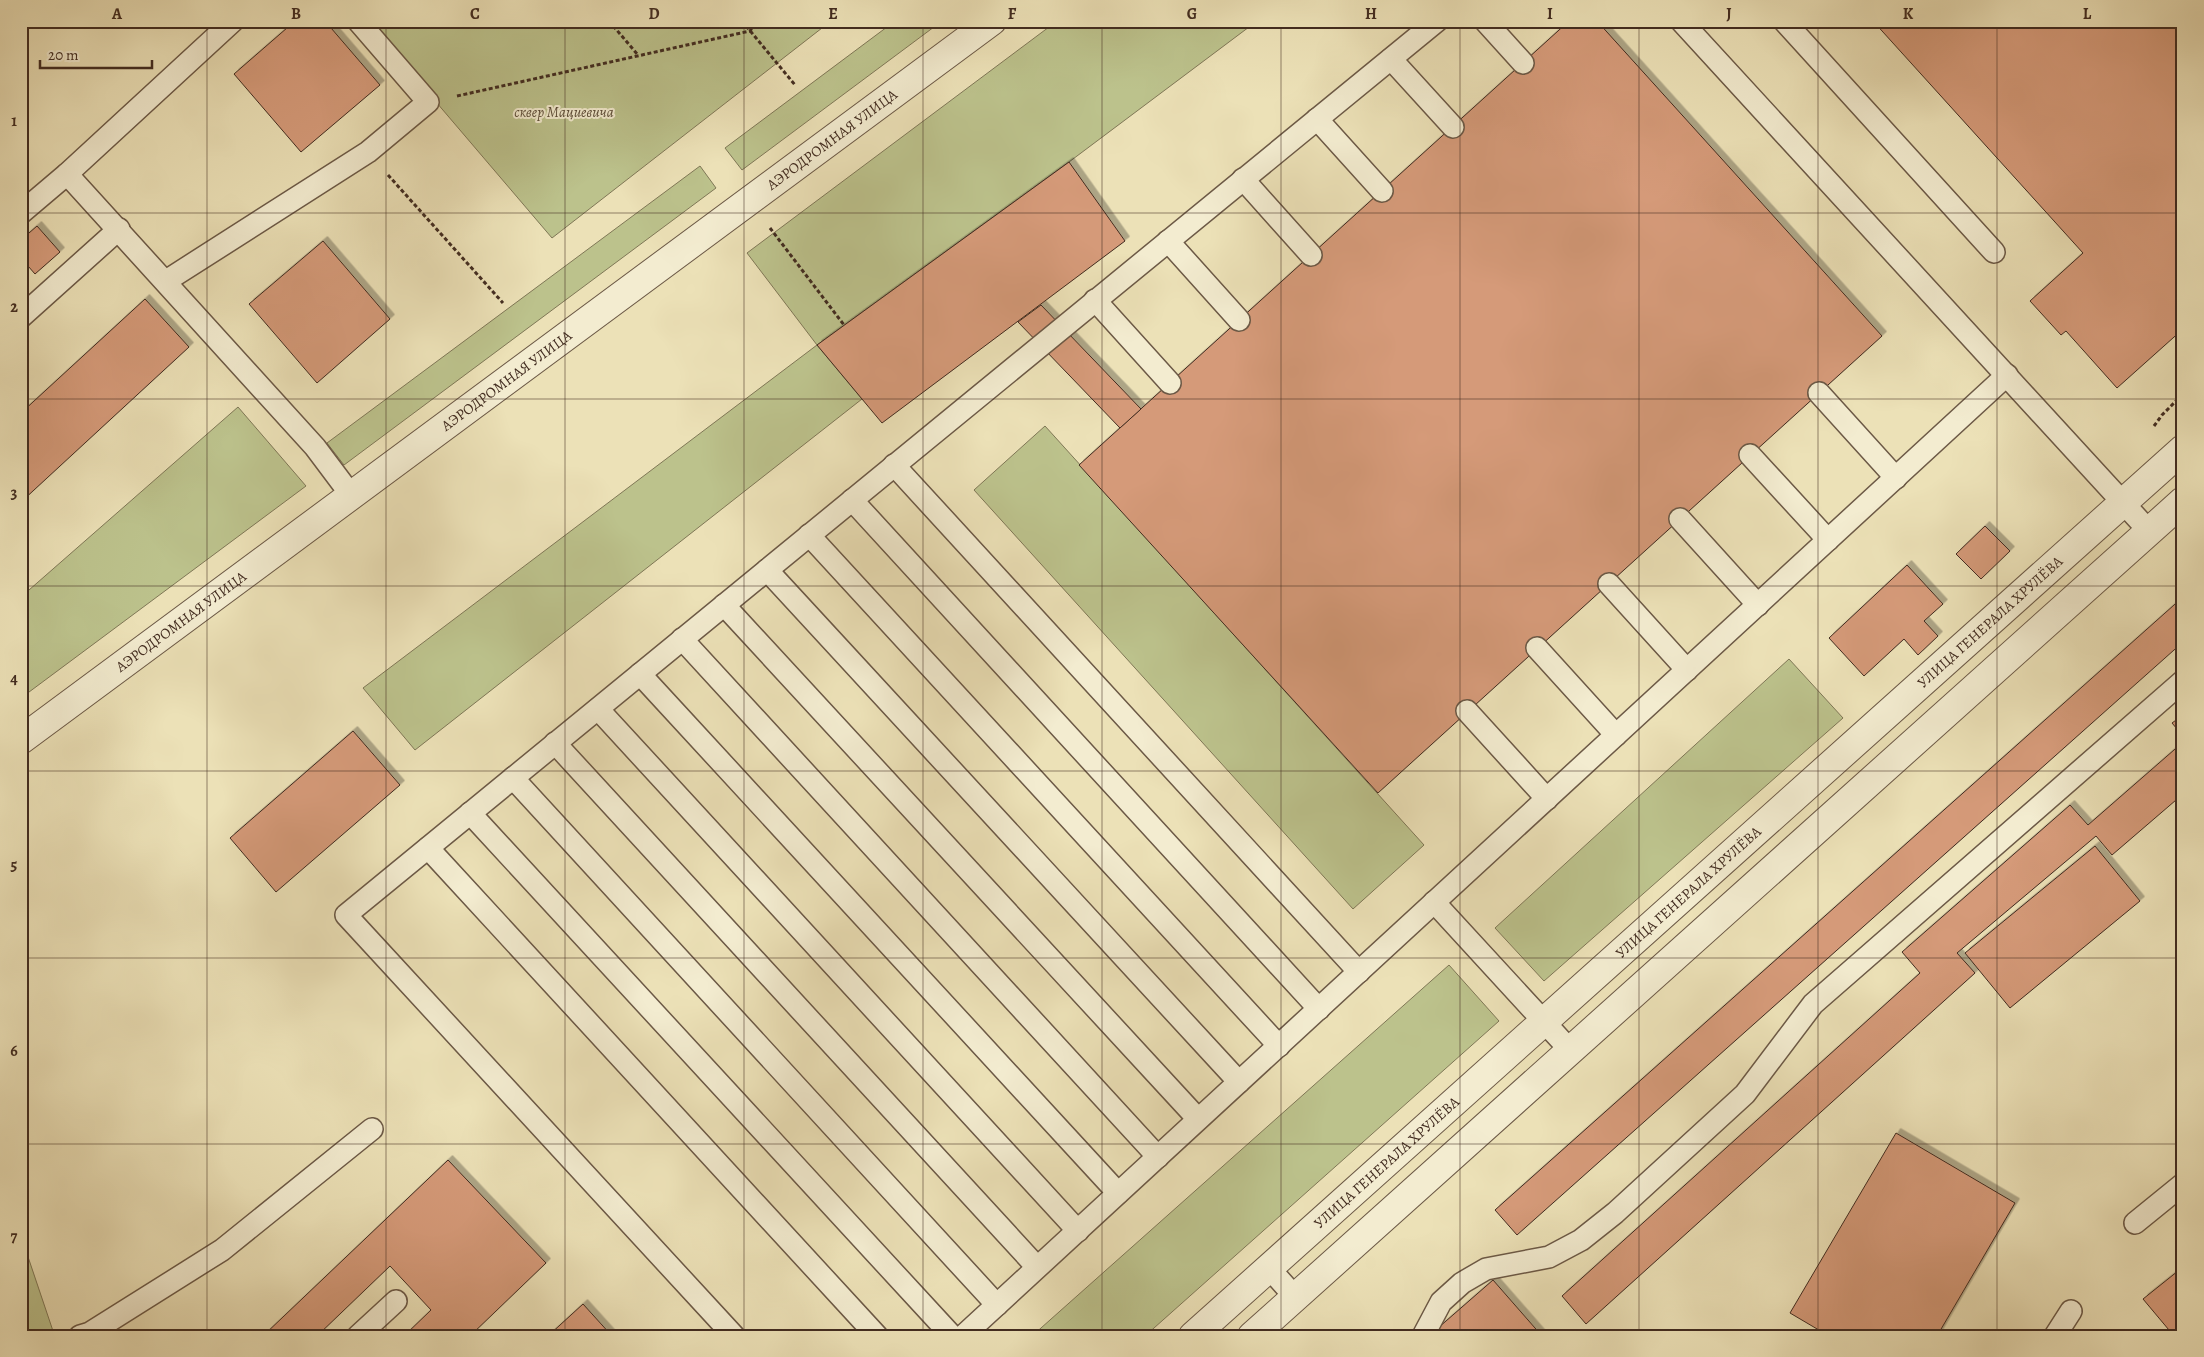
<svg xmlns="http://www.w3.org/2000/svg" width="2204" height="1357" font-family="Alegreya,serif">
<defs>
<filter id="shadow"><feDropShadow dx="4.5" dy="-4.5" stdDeviation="0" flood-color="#0004"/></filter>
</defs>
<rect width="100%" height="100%" fill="#ece1b7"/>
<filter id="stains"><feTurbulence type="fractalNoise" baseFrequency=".004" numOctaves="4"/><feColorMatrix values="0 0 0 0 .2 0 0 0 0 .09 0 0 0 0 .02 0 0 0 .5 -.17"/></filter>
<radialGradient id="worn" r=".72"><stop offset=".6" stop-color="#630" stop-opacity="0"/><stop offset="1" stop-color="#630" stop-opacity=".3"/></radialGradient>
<g fill="#bcc28c" stroke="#7f7756">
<polygon points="367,21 831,21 552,238"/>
<polygon points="895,21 942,21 742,170 725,148"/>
<polygon points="1057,21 1257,21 1069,162 817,345 862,399 415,750 363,688 817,345 747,253"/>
<polygon points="700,166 716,188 344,465 327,443"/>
<polygon points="238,407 306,486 21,698 21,597"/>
<polygon points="1045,426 1424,845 1353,909 974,490"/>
<polygon points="1789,659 1843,718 1544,981 1495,928"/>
<polygon points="1449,965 1499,1021 1145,1336 1032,1336"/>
<polygon points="21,1236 53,1331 39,1335 26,1334 21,1319"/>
</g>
<g fill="#d59a79" stroke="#422c20" filter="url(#shadow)">
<polygon points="295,21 325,21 380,85 301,152 234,74"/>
<polygon points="1569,21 1597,21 1882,336 1378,793 1079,465"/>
<polygon points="1873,21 2183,21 2183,329 2117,388 2066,331 2061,335 2030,301 2083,253"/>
<polygon points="1069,162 1125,241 882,423 817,345"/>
<polygon points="37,226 60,252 35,274 21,258 21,240"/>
<polygon points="323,241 390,319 317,383 249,304"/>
<polygon points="145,299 189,347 21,502 21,413"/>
<polygon points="1041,305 1141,409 1120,428 1018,322"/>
<polygon points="1985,526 2010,551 1981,579 1956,554"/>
<polygon points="1907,565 1943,604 1924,621 1938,636 1918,655 1904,639 1864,676 1829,638"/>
<polygon points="2183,597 2183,642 1517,1235 1495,1210"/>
<polygon points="2183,715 2183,736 2172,723"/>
<polygon points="353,731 400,785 276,892 230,838"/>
<polygon points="2182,743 2183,794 2112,855 2096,836 1957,953 1975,973 1586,1324 1562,1296 1920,973 1902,952 2070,805 2088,825"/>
<polygon points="2095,846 2140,901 2010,1008 1965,953"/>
<polygon points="1896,1133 2015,1203 1937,1336 1829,1336 1790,1313"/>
<polygon points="448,1160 546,1263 470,1336 404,1336 431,1310 390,1266 317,1336 263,1336"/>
<polygon points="2183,1267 2183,1336 2174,1336 2143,1299"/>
<polygon points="1493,1280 1542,1336 1445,1336 1438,1328"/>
<polygon points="583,1304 612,1336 548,1336"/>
</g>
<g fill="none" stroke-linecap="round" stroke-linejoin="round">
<g stroke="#6c5946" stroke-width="24">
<g id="lane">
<polyline points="1485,21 1523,63"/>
<polyline points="1681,21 2149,531"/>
<polyline points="1784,21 1994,252"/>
<polyline points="1391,59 1453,127"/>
<polyline points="1317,119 1382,191"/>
<polyline points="67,174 233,21"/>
<polyline points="1243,179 1311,255"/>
<polyline points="21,213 67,174 315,447 351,495"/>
<polyline points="1168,241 1239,320"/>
<polyline points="166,281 368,152 428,102 358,21"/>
<polyline points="1095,300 1170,383"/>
<polyline points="21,317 119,229"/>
<polyline points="1819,393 1896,478"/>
<polyline points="1750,455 1828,540"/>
<polyline points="894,465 1359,972"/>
<polyline points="852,500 1319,1009"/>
<polyline points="1680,519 1758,605"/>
<polyline points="809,535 1279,1046"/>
<polyline points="767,570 1239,1082"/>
<polyline points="1609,584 1687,670"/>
<polyline points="724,605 1198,1119"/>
<polyline points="682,639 1158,1157"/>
<polyline points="1537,648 1616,735"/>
<polyline points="640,674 1118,1193"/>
<polyline points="598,709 1078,1231"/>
<polyline points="1467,711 1547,799"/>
<polyline points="555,743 1037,1267"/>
<polyline points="513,778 997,1305"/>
<polyline points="470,813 952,1336"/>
<polyline points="428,848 877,1336"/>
<polyline points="1434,902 1570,1050"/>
<polyline points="2135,1223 2183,1184"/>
<polyline points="1269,1268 1295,1297"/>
<polyline points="80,1336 90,1333 222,1250 372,1129"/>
<polyline points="358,1336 396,1301"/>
<polyline points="734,1336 346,915 1437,21"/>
<polyline points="963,1336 2007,375"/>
<polyline points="1423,1336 1441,1302 1462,1283 1486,1269 1549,1257 1581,1240 1615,1213 1745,1094 1813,1004 2183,681"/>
<polyline points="2055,1336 2071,1311"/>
</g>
</g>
<g stroke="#6c5946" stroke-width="30">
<g id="street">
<path id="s1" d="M21,740l971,-719"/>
<path id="s2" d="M1193,1336l990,-887"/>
<polyline points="1252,1336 2183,501"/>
</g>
</g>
<g stroke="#422c20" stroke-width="3" stroke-dasharray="4 2.5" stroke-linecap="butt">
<polyline points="609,21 638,55"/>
<polyline points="742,21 795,85"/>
<polyline points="457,96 750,31 757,21"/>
<polyline points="388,175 503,303"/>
<polyline points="770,228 844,325"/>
<polyline points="2154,426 2162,415 2183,394"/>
</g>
<use href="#lane" stroke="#f3ecd0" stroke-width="21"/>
<use href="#street" stroke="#f3ecd0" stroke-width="28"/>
</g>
<path fill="none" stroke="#422c20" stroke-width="1" stroke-opacity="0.55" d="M207,21v1315M386,21v1315M565,21v1315M744,21v1315M923,21v1315M1102,21v1315M1281,21v1315M1460,21v1315M1639,21v1315M1818,21v1315M1997,21v1315M21,213h2162M21,399h2162M21,586h2162M21,771h2162M21,958h2162M21,1144h2162"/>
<g text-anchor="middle" stroke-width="4" stroke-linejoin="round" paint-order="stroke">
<g font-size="15" font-style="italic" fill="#5a4a36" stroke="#f3ecd0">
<text x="564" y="117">сквер Мациевича</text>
</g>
<g font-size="15" fill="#422c20" stroke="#f3ecd0">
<text dy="5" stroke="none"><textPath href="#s1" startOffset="1009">АЭРОДРОМНАЯ УЛИЦА</textPath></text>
<text dy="5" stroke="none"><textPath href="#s1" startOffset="604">АЭРОДРОМНАЯ УЛИЦА</textPath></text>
<text dy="5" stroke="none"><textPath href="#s1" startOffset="199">АЭРОДРОМНАЯ УЛИЦА</textPath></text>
<text dy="5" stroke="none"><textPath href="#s2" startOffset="1070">УЛИЦА ГЕНЕРАЛА ХРУЛЁВА</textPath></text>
<text dy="5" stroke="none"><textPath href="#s2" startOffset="665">УЛИЦА ГЕНЕРАЛА ХРУЛЁВА</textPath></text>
<text dy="5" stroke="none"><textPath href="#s2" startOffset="260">УЛИЦА ГЕНЕРАЛА ХРУЛЁВА</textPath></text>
</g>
</g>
<rect width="2204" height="1357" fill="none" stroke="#ece1b7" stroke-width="55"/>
<path d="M40 60v8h112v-8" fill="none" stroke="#422c20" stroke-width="2.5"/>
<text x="48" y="60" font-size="15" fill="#422c20" stroke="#f3ecd0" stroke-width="4" paint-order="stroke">20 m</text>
<rect x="28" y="28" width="2148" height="1302" fill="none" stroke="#422c20" stroke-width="2"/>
<g font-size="16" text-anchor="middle" font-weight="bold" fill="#422c20">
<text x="117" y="19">A</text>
<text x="296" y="19">B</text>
<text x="475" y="19">C</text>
<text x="654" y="19">D</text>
<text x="833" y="19">E</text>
<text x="1012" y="19">F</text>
<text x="1192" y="19">G</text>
<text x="1371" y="19">H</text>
<text x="1550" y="19">I</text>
<text x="1729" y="19">J</text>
<text x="1908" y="19">K</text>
<text x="2087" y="19">L</text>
<text x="14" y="126">1</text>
<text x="14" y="312">2</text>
<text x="14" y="498">3</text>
<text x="14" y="684">4</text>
<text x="14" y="870">5</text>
<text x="14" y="1056">6</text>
<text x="14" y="1242">7</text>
</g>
<rect width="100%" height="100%" filter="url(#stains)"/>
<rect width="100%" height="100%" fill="url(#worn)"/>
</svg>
